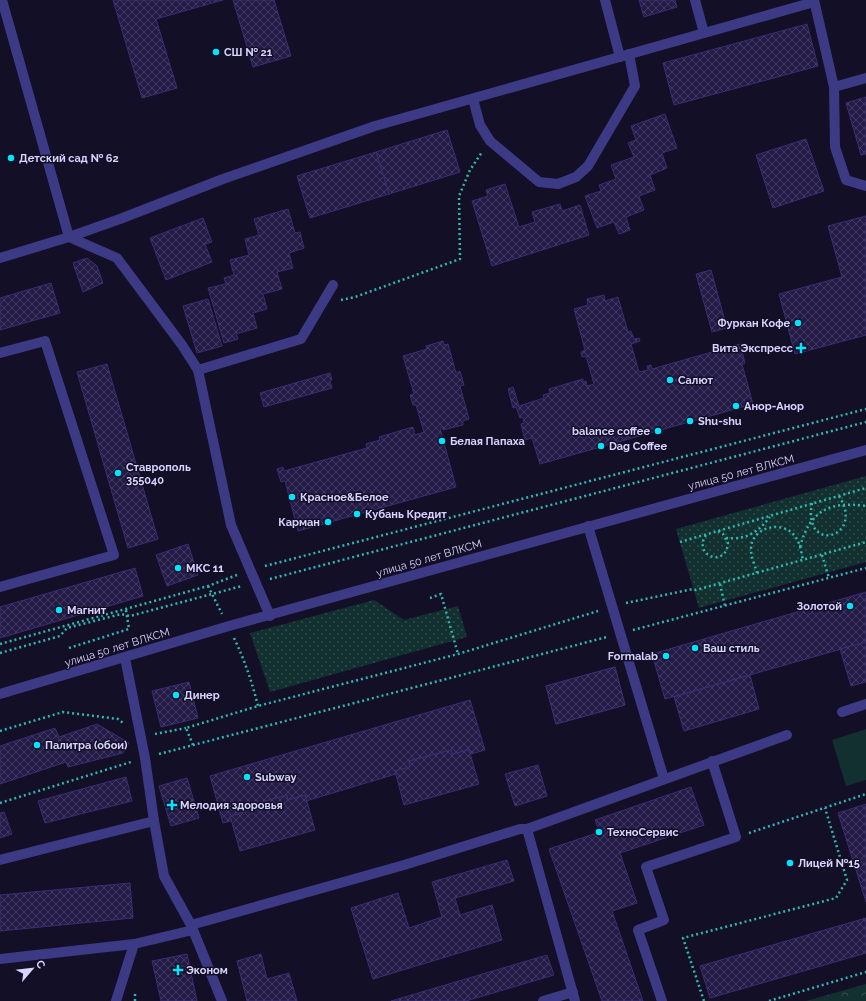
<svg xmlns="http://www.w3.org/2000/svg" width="866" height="1001" font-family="Raleway,sans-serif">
<defs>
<pattern id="forest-crowns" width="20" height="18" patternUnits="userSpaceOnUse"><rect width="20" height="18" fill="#12302f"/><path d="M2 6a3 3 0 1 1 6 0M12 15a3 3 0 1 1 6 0" fill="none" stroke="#344d4e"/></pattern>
<pattern id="park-dots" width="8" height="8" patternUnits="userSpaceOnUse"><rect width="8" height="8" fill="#12302f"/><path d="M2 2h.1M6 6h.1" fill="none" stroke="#344d4e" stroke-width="1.8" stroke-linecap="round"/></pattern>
<pattern id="building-cross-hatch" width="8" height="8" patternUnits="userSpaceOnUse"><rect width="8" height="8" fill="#241b47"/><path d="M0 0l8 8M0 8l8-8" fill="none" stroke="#433b63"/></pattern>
</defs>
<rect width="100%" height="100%" fill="#130f26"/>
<polygon fill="url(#forest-crowns)" points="866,984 866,1001 806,1001"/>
<g fill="url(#park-dots)">
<polygon points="866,476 866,562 699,608 676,529"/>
<polygon points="374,600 404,620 458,606 467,637 270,692 250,633"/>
</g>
<polygon fill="#12302f" points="866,729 866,780 846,786 832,740"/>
<g fill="url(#building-cross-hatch)" stroke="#3b2d73">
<polygon points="113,0 223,0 156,19 177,88 142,98"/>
<polygon points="233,0 274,0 291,56 253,67"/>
<polygon points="639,0 675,0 677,7 644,17"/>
<polygon points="807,24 818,66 674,105 663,63"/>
<polygon points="866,97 866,154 861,155 846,103"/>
<polygon points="665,114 677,148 662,153 667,168 650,175 655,190 639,196 644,210 626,217 630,230 619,234 614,222 597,228 585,196 601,191 599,185 616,179 611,165 634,157 628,143 636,140 631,126"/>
<polygon points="447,130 460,172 389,194 376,152"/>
<polygon points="806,139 824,191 773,208 756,155"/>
<polygon points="376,152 389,194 310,218 297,176"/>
<polygon points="505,184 519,227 535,222 532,212 560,204 562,211 580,205 589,235 492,266 472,201 488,196 486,190"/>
<polygon points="288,209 295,233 300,232 304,248 289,253 293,268 277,272 282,289 263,294 267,309 253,313 257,328 236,334 238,339 224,343 208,288 226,284 224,278 234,275 230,260 249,255 245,239 259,235 254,219"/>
<polygon points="866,216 866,335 795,354 779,294 842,277 828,226"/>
<polygon points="203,218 212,242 205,244 212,262 166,280 150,238"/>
<polygon points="87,258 97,266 103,283 83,292 73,263"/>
<polygon points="711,270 727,328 712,332 696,274"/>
<polygon points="51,283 60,313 0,330 0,298"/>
<polygon points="604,295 605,301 618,297 628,332 631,331 634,339 639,338 640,341 631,344 639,372 648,370 647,366 651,365 652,369 740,344 745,363 742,364 753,404 540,464 532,438 525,440 521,424 524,423 523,417 520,418 516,407 513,408 508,389 513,387 519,406 544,398 543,395 550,393 549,389 583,379 583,382 586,381 587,386 594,384 586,356 582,357 581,352 585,350 574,309 588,305 587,299"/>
<polygon points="208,299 222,346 197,353 183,306"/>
<polygon points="443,341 444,345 448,344 456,373 460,371 464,385 460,386 469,419 463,421 463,425 443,430 442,427 440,428 456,487 298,531 285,481 281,482 277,469 283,467 284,471 367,448 366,444 380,440 379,437 413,427 415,435 424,432 416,405 413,405 410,395 414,394 403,356 427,349 426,346"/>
<polygon points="107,364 158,539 128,548 77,372"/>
<polygon points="330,373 332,380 330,381 332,388 264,407 260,393"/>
<polygon points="188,544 198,575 167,586 156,555"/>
<polygon points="135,568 143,596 0,638 0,607"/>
<polygon points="866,592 866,642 665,699 652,654"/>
<polygon points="866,642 866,682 851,686 840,649"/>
<polygon points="615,667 625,705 556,724 546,686"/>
<polygon points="615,667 625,705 556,724 546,686"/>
<polygon points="750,675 759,709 684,731 674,697"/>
<polygon points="189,682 198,718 161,727 152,691"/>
<polygon points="470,700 485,750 471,754 469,750 452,754 451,750 409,761 410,767 395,771 396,774 306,801 305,795 288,800 287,795 244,807 246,812 230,816 231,821 223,823 210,776"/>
<polygon points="97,724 129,743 123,753 68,767 66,762 0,784 0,746 55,728 59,737"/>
<polygon points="451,750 452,754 469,750 479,784 404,805 395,771 410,767 409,761"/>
<polygon points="538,765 547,796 515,806 505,774"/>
<polygon points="126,777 132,801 45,823 38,801"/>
<polygon points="187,778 199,818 171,826 159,786"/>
<polygon points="691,787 704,825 620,853 637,903 612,911 643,1001 602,1001 549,849 600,832 595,820"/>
<polygon points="287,795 288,800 305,795 315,830 240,851 230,816 246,812 244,807"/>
<polygon points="866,804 866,902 838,813"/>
<polygon points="4,812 12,834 0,838 0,813"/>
<polygon points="507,860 514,881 455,898 460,915 492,905 502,940 373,979 351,908 398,893 409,928 442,917 432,882"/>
<polygon points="130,883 133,918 0,931 0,895"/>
<polygon points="866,918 866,953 710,998 700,966"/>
<polygon points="187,954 197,1001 161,1001 152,961"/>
<polygon points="261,954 267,979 289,973 297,1001 247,1001 237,961"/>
<polygon points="547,955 554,975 466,1001 391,1001"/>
</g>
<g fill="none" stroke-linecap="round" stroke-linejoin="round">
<g stroke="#2fb8b0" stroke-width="2.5" stroke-dasharray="2 3" stroke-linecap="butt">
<polyline points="341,300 355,297 460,259 459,196 470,170 482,152"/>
<path d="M812,503c-10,52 54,35 27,-7"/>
<path d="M706,535c-14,20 20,34 22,8l-5,-9 -5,-3"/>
<path d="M726,538c21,2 32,-6 44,-21"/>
<polyline points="680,542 866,488"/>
<path d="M800,547c10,-37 30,-46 66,-41"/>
<polyline points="822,555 829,578"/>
<polyline points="265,566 866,409"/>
<path d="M757,573c-2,-7 -6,-16 -6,-24 0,-21 29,-29 42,-15 7,7 8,17 10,26"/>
<polyline points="270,579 866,422"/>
<polyline points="720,584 725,606"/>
<polyline points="208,586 222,614"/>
<polyline points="430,598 441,594 458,654"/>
<polyline points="626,603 693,589 696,590 866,542"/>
<polyline points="633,630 866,568"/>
<path d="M234,638c11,23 18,44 24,68"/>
<polyline points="0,644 208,586 237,575"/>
<polyline points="69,648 129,629 126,610"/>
<polyline points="0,653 60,636 67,628 121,614 130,616 242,586"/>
<polyline points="0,731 63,712 118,719 123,723"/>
<polyline points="155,734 186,728"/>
<polyline points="193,745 186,728 258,706 458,654 598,611"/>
<polyline points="159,754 607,637"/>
<polyline points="0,803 131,762"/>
<polyline points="749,833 866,794"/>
<polyline points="135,994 135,1001"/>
<polyline points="704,1001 683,938 836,898 847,880 825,808"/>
<polyline points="769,1001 866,972"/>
</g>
<g stroke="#3d3a85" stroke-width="10">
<polyline points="2,0 69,237 117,258 182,345 198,370 231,525 270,616"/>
<polyline points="605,0 620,57"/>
<polyline points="695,0 704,33"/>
<polyline points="814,0 834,87 835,147 846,180 866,186"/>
<polyline points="834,87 866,78"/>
<polyline points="473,99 480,125 490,141 539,182 558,184 576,177 588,166 635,86 629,54"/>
<polyline points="0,258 69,237 120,219 223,179 375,126 814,2"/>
<polyline points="0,353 45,341 114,555 0,587"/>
<polyline points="198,370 301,339 333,285"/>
<polyline points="588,526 664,779"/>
<polyline points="125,658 145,758 154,821 164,876 191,925 222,1001"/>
<polyline points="842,712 866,704"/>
<polyline points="0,860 154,821"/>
<polyline points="191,925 404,865 520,829 527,829"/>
<polyline points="0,959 134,944"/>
<polyline points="116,1001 134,944 193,930"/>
<polyline points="543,1001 573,992"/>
<polyline points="575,1001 527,829 787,735"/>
<polyline points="662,1001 638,930 664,920 646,867 736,837 712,761"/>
</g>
<polyline stroke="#3d3a85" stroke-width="10" points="0,694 229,626 866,450"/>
</g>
<g fill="#00e5ff" stroke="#130f26" stroke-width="1.5">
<circle cx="216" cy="52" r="4"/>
<circle cx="11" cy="158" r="4"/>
<circle cx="798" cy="323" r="4"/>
<path d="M799 342h4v4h4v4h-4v4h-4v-4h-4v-4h4z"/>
<circle cx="670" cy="380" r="4"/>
<circle cx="736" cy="406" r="4"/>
<circle cx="690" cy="421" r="4"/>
<circle cx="658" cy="431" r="4"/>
<circle cx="442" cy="441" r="4"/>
<circle cx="601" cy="446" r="4"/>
<circle cx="118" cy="473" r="4"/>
<circle cx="292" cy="497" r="4"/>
<circle cx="357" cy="514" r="4"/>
<circle cx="328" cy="522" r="4"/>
<circle cx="178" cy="568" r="4"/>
<circle cx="850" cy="606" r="4"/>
<circle cx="59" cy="610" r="4"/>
<circle cx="695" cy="648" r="4"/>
<circle cx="666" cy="656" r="4"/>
<circle cx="176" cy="695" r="4"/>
<circle cx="37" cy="745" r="4"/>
<circle cx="247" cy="777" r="4"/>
<path d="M170 799h4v4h4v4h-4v4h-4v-4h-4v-4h4z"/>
<circle cx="599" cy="832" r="4"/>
<circle cx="790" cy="863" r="4"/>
<path d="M176 964h4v4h4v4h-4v4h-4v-4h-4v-4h4z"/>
</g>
<g text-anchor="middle" stroke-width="3" stroke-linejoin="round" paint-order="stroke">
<g font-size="11" font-weight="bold" fill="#d9d4ff" stroke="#130f26" text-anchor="start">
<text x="224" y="56">СШ № 21</text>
<text x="19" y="162">Детский сад № 62</text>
<text x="790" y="327" text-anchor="end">Фуркан Кофе</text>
<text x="793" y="352" text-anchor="end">Вита Экспресс</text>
<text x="678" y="384">Салют</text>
<text x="744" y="410">Анор-Анор</text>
<text x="698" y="425">Shu-shu</text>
<text x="650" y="435" text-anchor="end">balance coffee</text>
<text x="450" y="445">Белая Папаха</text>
<text x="609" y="450">Dag Coffee</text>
<text x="126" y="471">Ставрополь<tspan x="126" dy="13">355040</tspan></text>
<text x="300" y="501">Красное&amp;Белое</text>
<text x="365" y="518">Кубань Кредит</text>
<text x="320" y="526" text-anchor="end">Карман</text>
<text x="186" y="572">МКС 11</text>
<text x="842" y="610" text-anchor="end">Золотой</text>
<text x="67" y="614">Магнит</text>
<text x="703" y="652">Ваш стиль</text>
<text x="658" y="660" text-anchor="end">Formalab</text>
<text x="184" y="699">Динер</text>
<text x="45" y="749">Палитра (обои)</text>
<text x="255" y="781">Subway</text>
<text x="180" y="809">Мелодия здоровья</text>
<text x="607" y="836">ТехноСервис</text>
<text x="798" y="867">Лицей №15</text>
<text x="186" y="974">Эконом</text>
</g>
<g font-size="11" fill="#d9d4ff" stroke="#130f26">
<text transform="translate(741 472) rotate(-15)" y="4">улица 50 лет ВЛКСМ</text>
<text transform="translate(429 558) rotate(-16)" y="4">улица 50 лет ВЛКСМ</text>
<text transform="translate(117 647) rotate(-17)" y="4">улица 50 лет ВЛКСМ</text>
</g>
</g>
<g transform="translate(32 969) rotate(62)" stroke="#130f26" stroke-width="3" paint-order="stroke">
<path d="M0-3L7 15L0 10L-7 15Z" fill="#d9d4ff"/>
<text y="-6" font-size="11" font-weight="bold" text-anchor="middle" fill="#d9d4ff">С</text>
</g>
</svg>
